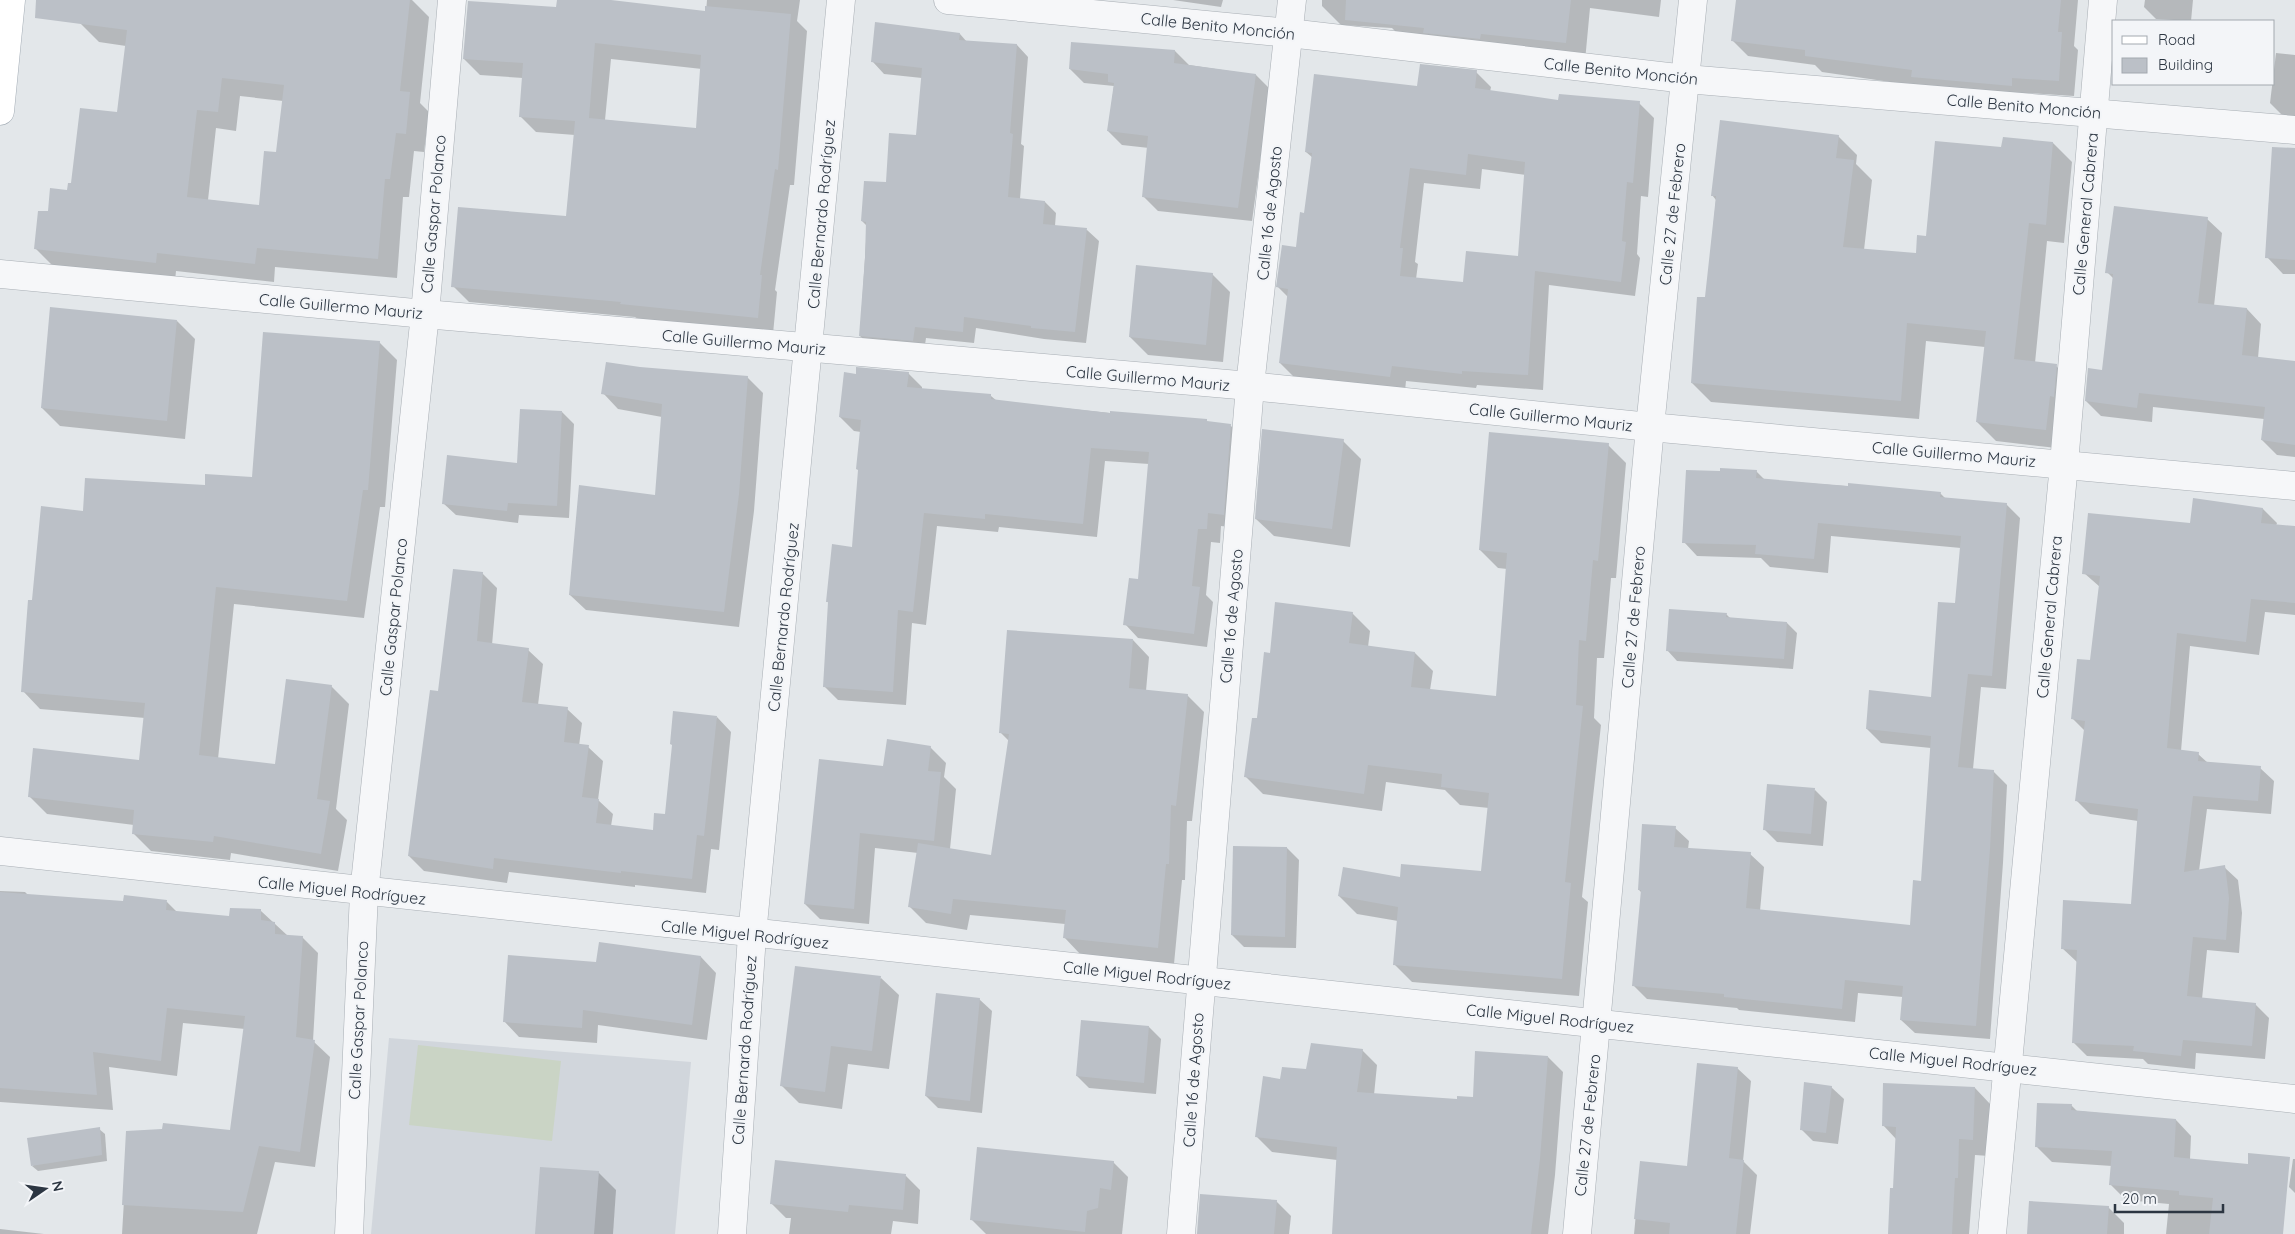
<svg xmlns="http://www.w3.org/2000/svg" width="2295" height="1234" font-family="Quicksand,sans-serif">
<rect width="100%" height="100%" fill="#e3e7ea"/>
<polygon fill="#d1d6dc" points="389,1038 691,1062 675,1234 371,1234"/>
<polygon fill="#cad4c5" points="418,1045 561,1061 552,1141 409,1125"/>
<g fill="#0003" fill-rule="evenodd">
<path d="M83,0h329l17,17 -9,86 9,9 -5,40 -10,-1 -5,46h-6l-6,81 -122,-11 -1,15 -98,-11 -1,10 -121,-14 -19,-19 14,-35 19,-21 50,-79 8,-67 -27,-4 -19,-19zM240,96l43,5 -6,53 -17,52 -52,-6 8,-72 20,3z"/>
<path d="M558,0h42l106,12 1,-12h93l-3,21 10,10 -13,154h-4l-15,105 2,2 -4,42 -135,-15 -3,-2 -166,-15 -16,-16 114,-68 8,-83 -39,-3 -16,-16 3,-38 -43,-3 -16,-16 93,-50zM611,59l91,10 -5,61 -92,-10z"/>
<polygon points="1173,0 1223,0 1221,7"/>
<polygon points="1322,0 1661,0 1659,17 1590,8 1585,61 1407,43 1392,28 1341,25 1322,6"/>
<polygon points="1737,0 2078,0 2074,46 2078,50 2074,96 2028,93 2027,102 1822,72 1815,65 1748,56 1732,40"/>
<polygon points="2145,0 2193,0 2191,21 2156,19 2144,7"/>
<polygon points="960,34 967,42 1017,45 1028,57 1021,144 1024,146 1020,199 1045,202 1056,213 1055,226 1087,230 1099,241 1086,343 1044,339 976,328 974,343 926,338 924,352 872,347 860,336 867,226 862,221 917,136 922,78 884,74 873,62"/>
<polygon points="1175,51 1189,65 1256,75 1270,89 1252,221 1158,211 1144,197 1149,148 1122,145 1108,131 1114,86 1084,83 1070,69"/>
<polygon points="2276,53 2295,55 2295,119 2285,118 2270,103"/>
<path d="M1476,72l15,15 -1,5 69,9 80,2 15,15 -6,79 -7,-1 -4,58 3,4 -5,38 -86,-11 -6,105 -66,-5 -1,3 -70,-7 -1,10 -110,-13 -15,-15 8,-66 -10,-10 19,-38 8,-35 8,-56 -7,-6 112,-65zM1482,169l44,6 -6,83 -56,26 -48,-5 2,-15 -3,-2 9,-79 56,6z"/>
<polygon points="1838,136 1857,155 1856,164 1872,180 1864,250 1917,255 1927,238 2002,149 2053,143 2072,162 2064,243 2047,241 2035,363 2056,366 2075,385 2065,449 1996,441 1977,422 1985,347 1926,341 1919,419 1711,402 1692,383 1706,299 1716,200 1712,195"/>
<polygon points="2295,182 2295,274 2283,274 2267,257"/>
<polygon points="2207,219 2222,233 2214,306 2247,309 2261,324 2258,358 2295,364 2295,457 2277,455 2262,440 2264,419 2153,407 2152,422 2101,416 2086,401 2103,371 2114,279 2107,272"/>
<polygon points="1212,274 1230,292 1223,362 1148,355 1130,337"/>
<polygon points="177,321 195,339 185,439 60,426 42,408"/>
<polygon points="379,342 397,360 385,507 380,507 364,618 234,604 218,759 276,765 331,686 349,704 336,809 347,820 338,871 231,853 230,860 151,851 133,833 134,825 47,814 29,796 140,761 145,718 40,709 23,691 33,601 84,512 253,478"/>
<polygon points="639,368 747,377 763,393 754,511 739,627 586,610 570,595 656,497 662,417 618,409 603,393"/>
<polygon points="908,373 922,387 922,390 991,396 997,401 1231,426 1244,440 1237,528 1221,526 1220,543 1211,542 1206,595 1213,602 1207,647 1138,638 1125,624 1139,580 1149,464 1105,461 1097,537 999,527 998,532 937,526 926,625 912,623 906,705 838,700 824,686 829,604 827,601 854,548 861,432 854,431 840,417 857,375"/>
<polygon points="562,412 574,424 569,518 519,515 518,523 456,515 443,503 518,464"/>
<polygon points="1343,441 1361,459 1350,547 1274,536 1256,519"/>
<polygon points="1608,445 1626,463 1616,578 1611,578 1604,658 1597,658 1594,718 1601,725 1582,897 1588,902 1579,996 1412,982 1394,964 1398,921 1357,914 1339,896 1401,879 1482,872 1489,808 1460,805 1445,790 1386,782 1382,811 1263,794 1245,776 1271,654 1352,613 1370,631 1368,647 1415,653 1433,671 1430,690 1498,698 1507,569 1498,568 1480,550"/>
<polygon points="1756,471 1765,480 1940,493 1946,499 2006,504 2020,518 2006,689 1981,687 1973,769 1993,771 2007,785 2003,863 1990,1039 1915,1033 1901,1020 1903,997 1858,993 1855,1022 1739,1010 1737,1008 1647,999 1634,986 1642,893 1639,890 1675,828 1689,841 1688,849 1750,854 1764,867 1760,911 1911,927 1922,882 1931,748 1881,743 1867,729 1932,698 1957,605 1961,548 1831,536 1828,573 1770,567 1761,558 1697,556 1684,542"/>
<polygon points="2195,500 2263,509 2277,523 2276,526 2295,528 2295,615 2265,612 2259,655 2190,646 2181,751 2198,754 2208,763 2260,768 2274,781 2271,814 2207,809 2199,871 2224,867 2238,880 2242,913 2239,953 2207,950 2202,999 2255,1004 2269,1018 2265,1059 2196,1053 2195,1069 2148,1064 2143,1059 2087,1056 2073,1042 2077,962 2062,948 2132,905 2138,821 2090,814 2076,800 2085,731 2073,719 2091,661 2100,587 2084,573 2191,525"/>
<polygon points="482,573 497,588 492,645 528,650 543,664 538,705 567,709 582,723 579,746 588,747 603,761 598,800 613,814 611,826 654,831 666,815 717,717 731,732 719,850 711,849 706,893 635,885 635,887 509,872 507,883 424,871 409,856 439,692"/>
<polygon points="1726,614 1730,618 1787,623 1797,633 1793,669 1677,661 1667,650"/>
<polygon points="1133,640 1149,657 1146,691 1187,695 1204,712 1192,821 1187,821 1185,880 1182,880 1174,964 1080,954 1064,937 1065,924 970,915 967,930 926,923 909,906 918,853 875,848 869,924 820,919 805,904 884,768 930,747 946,763 944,777 956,789 950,849 992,856 1010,742 1001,733"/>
<polygon points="1815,790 1827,802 1823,846 1777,842 1765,830"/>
<polygon points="1287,848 1299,860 1296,948 1244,947 1232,935"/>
<polygon points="0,891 25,892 29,896 124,903 167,902 177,912 231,917 261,911 288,936 302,937 318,953 313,1041 330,1057 315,1167 275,1162 257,1234 122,1234 128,1132 231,1131 245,1029 183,1023 177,1076 109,1067 113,1110 0,1102"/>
<polygon points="600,943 701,957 716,973 707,1040 598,1025 597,1043 519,1037 504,1021 598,963"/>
<polygon points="881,978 899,995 889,1069 848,1064 842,1109 799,1103 781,1085"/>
<polygon points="979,999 992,1011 982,1113 938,1108 926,1096"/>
<polygon points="1149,1027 1161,1039 1156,1094 1089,1088 1077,1076"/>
<polygon points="1362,1050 1377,1065 1374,1095 1458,1101 1474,1098 1548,1057 1563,1072 1555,1175 1548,1234 1333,1234 1337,1160 1272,1152 1257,1137 1282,1080"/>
<polygon points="1737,1068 1751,1081 1743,1161 1757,1175 1750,1234 1634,1234 1641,1162 1688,1167"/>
<polygon points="1831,1087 1844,1099 1838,1144 1813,1141 1801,1129"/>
<polygon points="1975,1088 1991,1105 1989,1156 1975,1155 1969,1234 1889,1234 1894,1189 1896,1139 1883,1125"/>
<polygon points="2071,1105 2077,1111 2176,1120 2191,1136 2190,1159 2251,1234 2166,1234 2169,1204 2126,1200 2111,1185 2112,1166 2052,1162 2037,1147"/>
<polygon points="99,1129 105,1134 107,1161 38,1171 32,1166"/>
<polygon points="2293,1159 2295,1159 2295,1193 2289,1187"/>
<polygon points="1113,1162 1128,1177 1122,1234 986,1234 971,1219"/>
<polygon points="598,1172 616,1190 613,1234 536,1234"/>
<polygon points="906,1176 920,1190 918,1224 893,1221 891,1234 789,1234 791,1218 786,1218 771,1203"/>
<polygon points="1276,1201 1291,1216 1289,1234 1198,1234"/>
<polygon points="2108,1207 2124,1223 2124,1234 2029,1234"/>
<polygon points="0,1229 44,1234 45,1234 0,1234"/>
</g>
<g fill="#bbc0c7" fill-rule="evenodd">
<path d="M36,0h374l-10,91 10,1 -4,42 -10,-1 -6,46h-5l-7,80 -121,-11 -2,16 -98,-11 -1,10 -122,-14 4,-38h10l2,-23 17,2 1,-7h3l9,-75 37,4 10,-82 -92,-12zM222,78l62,7 -8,67 -12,-1 -5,54 -72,-8 10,-87 21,2z"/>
<path d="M557,0h54l94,11v-5l86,8 -13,156 -3,-1 -15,106h2l-4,43 -138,-14 1,-2 -170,-15 7,-80 108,9 9,-95 -56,-4 4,-54 -60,-4 5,-58 88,6zM595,43l106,12 -5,73 -107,-10z"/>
<polygon points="1346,0 1571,0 1566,43 1481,34 1480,39 1423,33 1424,28 1345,20"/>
<polygon points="1736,0 2061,0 2058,32 2062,32 2059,81 2012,78 2012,86 1911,77 1912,70 1805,56 1805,50 1731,41"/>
<polygon points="875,22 960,33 959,40 1017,44 1010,133 1013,134 1008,197 1045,201 1043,224 1087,228 1075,332 1031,328 1031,326 964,317 963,332 915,327 913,341 859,336 865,258 866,222 861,221 864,181 886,182 889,133 916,135 922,68 871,62"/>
<polygon points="1071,42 1175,50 1174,63 1256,74 1238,208 1142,197 1148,136 1107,131 1114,83 1108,82 1108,74 1069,69"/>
<path d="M1420,64l57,6 -2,18 83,12 1,-6 81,7 -7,82 -6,-1 -5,59 4,1 -5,40 -86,-11 -7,104 -66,-4v3l-70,-8 -2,11 -111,-14 9,-74 -12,-2 6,-42 14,2 4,-35 4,1 8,-60 -7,-1 9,-78 103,12zM1468,154l57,8 -7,94 -52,-5 -3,31 -63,-6 3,-28h-3l10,-80 56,7z"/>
<polygon points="1720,120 1839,135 1836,158 1854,160 1843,247 1916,253 1917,235 1926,236 1935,141 2001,147 2003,137 2053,142 2046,225 2029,223 2014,359 2057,364 2054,397 2050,396 2046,430 1976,422 1986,331 1907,323 1901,401 1691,383 1697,297 1705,297 1716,196 1711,196"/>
<polygon points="2272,147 2295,148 2295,260 2265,258"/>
<polygon points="2114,206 2208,217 2198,303 2247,308 2242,355 2295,361 2295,445 2261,440 2265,407 2139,393 2137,408 2085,401 2088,368 2102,370 2113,274 2105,273"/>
<polygon points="1136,265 1213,273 1206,345 1129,337"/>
<polygon points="50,307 177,320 167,421 41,408"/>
<polygon points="263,332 380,341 368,490 363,490 347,601 216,587 199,755 275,764 286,679 332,685 317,799 330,801 321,854 214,836 213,842 132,834 134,810 28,797 33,748 139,760 145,703 21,692 28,600 32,600 41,506 83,511 85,478 205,485 205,474 252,477"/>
<polygon points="606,362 640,367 748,376 739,494 724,612 569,595 579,485 655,495 662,404 601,394"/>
<polygon points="856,367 909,372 907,387 991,394 991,399 1110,413 1110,411 1207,419 1207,421 1231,424 1224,515 1208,513 1207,529 1198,529 1192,586 1200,587 1194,634 1123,625 1129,578 1138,579 1149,452 1091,448 1083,524 985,514 985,519 924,513 913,612 898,610 893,692 823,687 828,602 826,602 832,544 852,547 858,470 856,469 861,420 839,417 844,372 856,374"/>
<polygon points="520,409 562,411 557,506 508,503 507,511 442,504 447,455 517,463"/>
<polygon points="1262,429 1344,439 1332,529 1255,519"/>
<polygon points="1489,432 1609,443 1598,561 1593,560 1586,641 1579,640 1576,705 1583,706 1565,882 1571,883 1562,979 1393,965 1398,907 1338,896 1343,867 1400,877 1401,864 1481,871 1489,793 1441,787 1442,774 1368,765 1364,794 1244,777 1252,718 1257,718 1264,652 1270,653 1275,602 1353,612 1349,643 1415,652 1411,687 1496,696 1507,553 1479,550"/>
<polygon points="1720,468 1757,470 1756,478 1848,486 1848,483 1941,492 1940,497 2007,503 1992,676 1968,674 1958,767 1994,770 1990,849 1976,1026 1900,1020 1903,986 1845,980 1842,1009 1724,997 1724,994 1632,986 1641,890 1638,890 1642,824 1676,826 1674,847 1751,852 1746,908 1910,925 1913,880 1921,881 1931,736 1866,729 1869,690 1931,697 1938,602 1955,603 1961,536 1818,523 1814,559 1755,554 1756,545 1682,543 1686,470 1720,471"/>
<polygon points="2193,498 2263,508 2261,523 2295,526 2295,603 2251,599 2246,642 2177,633 2167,748 2199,752 2198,761 2261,766 2258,801 2193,796 2184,872 2225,865 2229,898 2226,940 2193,937 2187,996 2256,1003 2252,1046 2183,1040 2181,1056 2133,1051 2134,1046 2072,1043 2077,950 2061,949 2063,900 2131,904 2138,809 2075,801 2085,721 2071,719 2077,659 2090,660 2100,576 2082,574 2088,513 2190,523"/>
<polygon points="453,569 483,572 477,641 529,648 522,702 568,707 564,742 589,745 582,797 599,799 596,823 653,830 654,813 665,814 672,745 670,744 673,711 717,716 704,836 697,835 692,879 621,871 621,873 494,858 493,869 408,856 430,690 438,691"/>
<polygon points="1669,609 1727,613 1726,617 1787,622 1784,659 1666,651"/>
<polygon points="1007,630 1133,639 1129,688 1188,694 1176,806 1171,805 1169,864 1166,864 1158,948 1063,938 1066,910 953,899 951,914 908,907 918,843 991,855 1009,734 999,733"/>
<polygon points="887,739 931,746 928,771 941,772 934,841 860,833 854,909 804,904 819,759 883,766"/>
<polygon points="1767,784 1815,788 1811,834 1763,830"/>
<polygon points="1233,846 1287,847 1285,937 1231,935"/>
<polygon points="0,892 123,901 124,895 167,900 166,910 229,916 230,908 261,909 261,920 275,922 275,934 303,936 296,1037 315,1040 300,1152 259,1146 243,1212 122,1205 126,1131 162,1129 163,1123 230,1130 245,1016 167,1008 161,1061 93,1052 97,1095 0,1088"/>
<polygon points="599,942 701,956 692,1025 583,1010 582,1028 503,1022 508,955 596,962"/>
<polygon points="795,966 881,976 872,1051 831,1046 825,1092 780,1086"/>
<polygon points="936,993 980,998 970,1101 925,1096"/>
<polygon points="1081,1020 1149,1026 1144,1083 1076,1076"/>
<polygon points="1311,1043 1363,1049 1357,1092 1457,1099 1457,1096 1473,1097 1475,1051 1548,1056 1540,1159 1531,1234 1332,1234 1337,1147 1255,1137 1263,1076 1280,1079 1282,1067 1306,1069"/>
<polygon points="1697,1063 1738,1067 1729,1158 1744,1160 1736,1234 1669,1234 1670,1223 1634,1219 1640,1161 1687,1166"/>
<polygon points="1804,1082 1832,1086 1826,1133 1800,1130"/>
<polygon points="1883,1083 1975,1087 1973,1140 1959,1139 1958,1178 1955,1178 1952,1234 1888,1234 1890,1188 1893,1188 1896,1127 1882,1126"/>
<polygon points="2037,1103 2072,1104 2071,1110 2176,1119 2174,1157 2248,1164 2248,1153 2290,1157 2283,1234 2209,1234 2213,1198 2179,1195 2179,1191 2109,1185 2112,1151 2035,1147"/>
<polygon points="100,1127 102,1155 31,1166 27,1138"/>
<polygon points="977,1147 1114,1161 1111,1190 1100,1188 1098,1208 1087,1211 1085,1232 970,1220"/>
<polygon points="775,1160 906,1174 903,1210 849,1205 848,1212 770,1204"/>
<polygon points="540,1167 599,1171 594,1234 535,1234"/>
<polygon points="1200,1194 1277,1200 1274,1234 1197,1234"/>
<polygon points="2029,1201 2109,1206 2107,1234 2027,1234"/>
</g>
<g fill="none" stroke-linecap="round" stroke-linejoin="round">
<g stroke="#a8aeb4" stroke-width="29">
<g id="street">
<polyline points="948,0 1289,33 1686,79 2295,130"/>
<polyline points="0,274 425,314 1250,386 1650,427 2295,486"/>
<path d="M0,851c764,88 1530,163 2295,248"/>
<polyline points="349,1234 364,893 425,314 452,0"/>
<polyline points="732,1234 752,935 841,0"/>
<polyline points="1181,1234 1250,386 1292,0"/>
<polyline points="1577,1234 1650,427 1693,0"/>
<polyline points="1992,1234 2064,464 2103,0"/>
</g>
</g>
<g stroke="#a3acb5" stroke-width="29">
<polyline id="primary" points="0,111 11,0"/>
</g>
<use href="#street" stroke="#f6f7f9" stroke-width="28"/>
<use href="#primary" stroke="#fff" stroke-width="28"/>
</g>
<g text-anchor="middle" stroke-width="4" stroke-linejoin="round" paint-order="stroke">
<g font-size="16" fill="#2c3642" stroke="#f3f5f8">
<text transform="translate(1218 26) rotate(6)" y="6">Calle Benito Monción</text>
<text transform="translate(1621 71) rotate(6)" y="6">Calle Benito Monción</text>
<text transform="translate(2024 106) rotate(5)" y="6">Calle Benito Monción</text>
<text transform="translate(1269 213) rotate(-84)" y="6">Calle 16 de Agosto</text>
<text transform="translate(433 214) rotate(-85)" y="6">Calle Gaspar Polanco</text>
<text transform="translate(821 214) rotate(-85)" y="6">Calle Bernardo Rodríguez</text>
<text transform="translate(1672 214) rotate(-84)" y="6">Calle 27 de Febrero</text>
<text transform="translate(2085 214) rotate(-85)" y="6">Calle General Cabrera</text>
<text transform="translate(341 306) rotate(5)" y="6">Calle Guillermo Mauriz</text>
<text transform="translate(744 342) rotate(5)" y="6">Calle Guillermo Mauriz</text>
<text transform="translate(1148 378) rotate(5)" y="6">Calle Guillermo Mauriz</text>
<text transform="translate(1551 417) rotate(6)" y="6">Calle Guillermo Mauriz</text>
<text transform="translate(1954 454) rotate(5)" y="6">Calle Guillermo Mauriz</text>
<text transform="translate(1231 616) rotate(-85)" y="6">Calle 16 de Agosto</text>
<text transform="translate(393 617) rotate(-84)" y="6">Calle Gaspar Polanco</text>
<text transform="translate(783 617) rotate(-84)" y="6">Calle Bernardo Rodríguez</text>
<text transform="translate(1633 617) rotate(-85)" y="6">Calle 27 de Febrero</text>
<text transform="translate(2049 617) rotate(-85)" y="6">Calle General Cabrera</text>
<text transform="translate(342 890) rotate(6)" y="6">Calle Miguel Rodríguez</text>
<text transform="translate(745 934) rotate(6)" y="6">Calle Miguel Rodríguez</text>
<text transform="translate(1147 975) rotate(6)" y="6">Calle Miguel Rodríguez</text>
<text transform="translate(1550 1018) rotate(6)" y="6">Calle Miguel Rodríguez</text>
<text transform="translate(358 1020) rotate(-87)" y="6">Calle Gaspar Polanco</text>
<text transform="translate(744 1050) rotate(-86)" y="6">Calle Bernardo Rodríguez</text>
<text transform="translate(1953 1061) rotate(6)" y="6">Calle Miguel Rodríguez</text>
<text transform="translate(1193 1080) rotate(-86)" y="6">Calle 16 de Agosto</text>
<text transform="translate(1587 1125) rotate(-84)" y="6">Calle 27 de Febrero</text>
</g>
</g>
<rect x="2112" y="20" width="162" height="65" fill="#f3f5f8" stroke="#a3a9af"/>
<rect x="2122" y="36" width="25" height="8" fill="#ffffff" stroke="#a3a9af"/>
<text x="2158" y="45" font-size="15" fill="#2c3642">Road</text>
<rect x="2122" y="58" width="25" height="15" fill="#bbc0c7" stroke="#a3a9af"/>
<text x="2158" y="70" font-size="15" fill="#2c3642">Building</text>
<g transform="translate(45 1189) rotate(77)" stroke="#f3f5f8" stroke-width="4" paint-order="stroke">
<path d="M0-4L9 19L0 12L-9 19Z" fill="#2c3642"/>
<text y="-8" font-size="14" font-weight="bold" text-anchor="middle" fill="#2c3642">N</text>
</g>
<path d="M2115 1204v8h108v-8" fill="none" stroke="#2c3642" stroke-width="2.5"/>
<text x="2122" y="1204" font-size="15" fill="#2c3642" stroke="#f3f5f8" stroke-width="4" paint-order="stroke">20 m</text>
</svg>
